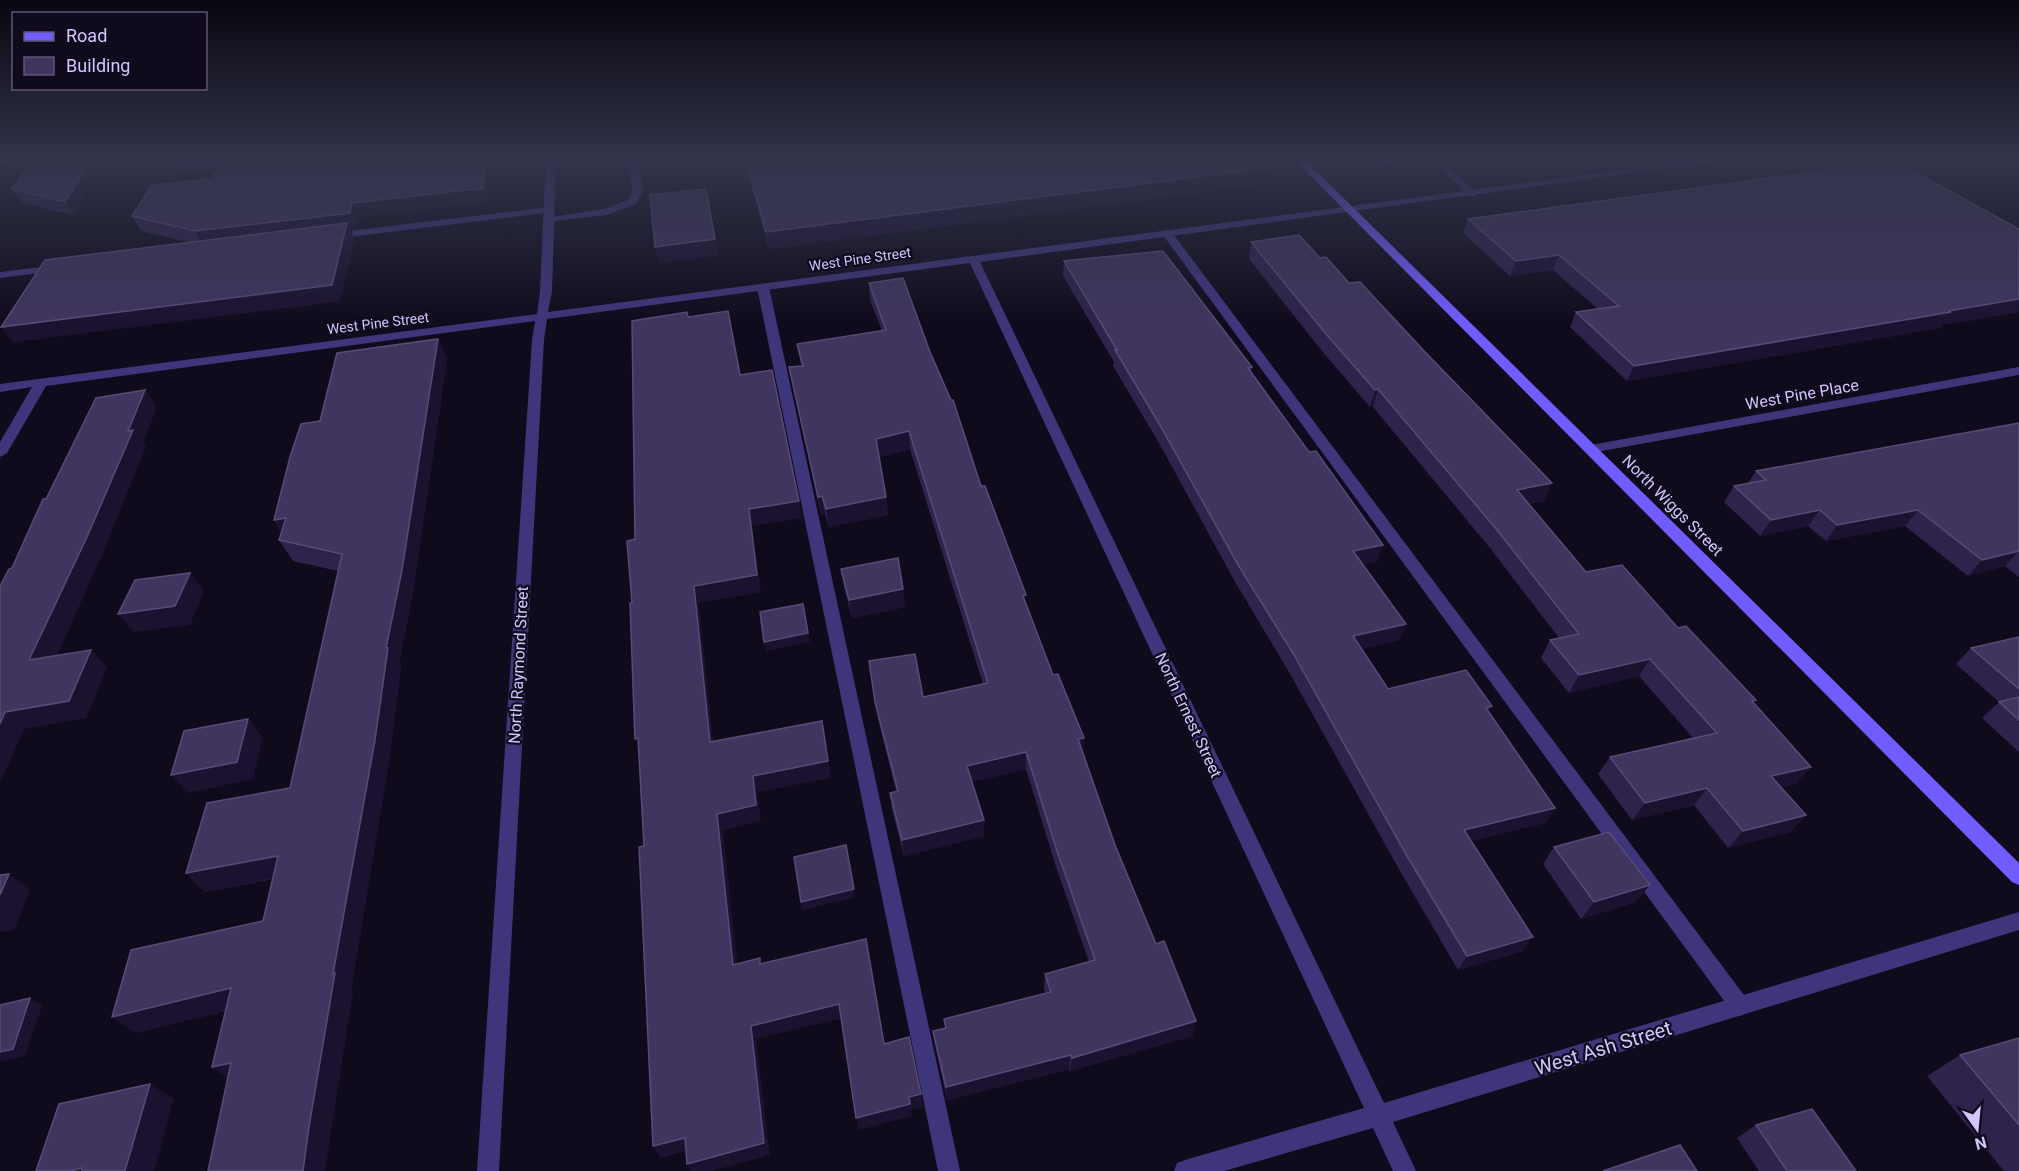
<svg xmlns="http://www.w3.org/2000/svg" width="2019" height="1171" font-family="Roboto,sans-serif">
<rect width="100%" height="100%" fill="#100b1c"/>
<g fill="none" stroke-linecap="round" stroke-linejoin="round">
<g fill="#3f357b" fill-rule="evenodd">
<polygon points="630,160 640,160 642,192 636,204 606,215 545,222 545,218 604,209 628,200 632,192"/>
<polygon points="1367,160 1406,160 1375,167"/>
<polygon points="1430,160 1440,160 1476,192 1476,196 1470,196"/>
<polygon points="549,207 553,208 553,212 332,239 327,236 332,233"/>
<polygon points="1167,230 1171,231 1747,999 1750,1006 1747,1013 1740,1016 1733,1013 1163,235 1162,233"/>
<polygon points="58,265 62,266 62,270 0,278 0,272"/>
<polygon points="763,284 769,287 960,1171 938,1171 757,287"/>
</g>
<g fill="#3f357b" fill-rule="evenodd">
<polygon points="169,160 179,160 178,164 183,166 242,160 280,160 276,163 182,172 170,167"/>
<polygon points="546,160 556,160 552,291 548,312 1699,160 1728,160 980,262 1384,1103 2019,912 2019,930 1393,1122 1416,1171 1393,1171 1373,1128 1224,1171 1174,1171 1177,1163 1185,1160 1364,1108 970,263 547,319 544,340 499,1171 477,1171 532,340 535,321 46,386 7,453 0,457 0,442 32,387 0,392 0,384 537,314 540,291"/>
<polygon points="2019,367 2019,375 1591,453 1584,449 1591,445"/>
</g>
<polygon fill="#715dff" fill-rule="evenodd" points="1295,160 1305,160 2019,863 2019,885 2012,882"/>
</g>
<g fill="#2e234b">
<polygon points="0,160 107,160 73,215 21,202 12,189 23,174 0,177"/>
<polygon points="222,160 491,160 488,202 359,217 357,228 350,228 354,238 340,301 13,342 189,242 141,231 132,216 212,179"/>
<polygon points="744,160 1287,160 1291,165 1288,181 769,249"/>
<polygon points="2010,160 2019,160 2019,165"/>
<polygon points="1468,219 2019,229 2019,312 1942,325 1940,328 1627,381 1570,327 1576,312 1598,309 1553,270 1510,276 1463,233"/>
<polygon points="1251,242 1320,258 1544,501 1528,504 1586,572 1678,628 1753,703 1796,784 1781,787 1806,815 1790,832 1728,848 1694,805 1632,820 1598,774 1610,757 1693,738 1639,676 1569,693 1541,658 1550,640 1559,638 1490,548 1373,407 1370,407 1322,351 1249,259"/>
<polygon points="1064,261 1252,367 1251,372 1377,562 1363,564 1399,640 1361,649 1388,689 1489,712 1555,808 1545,823 1471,841 1523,951 1458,970 1400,871 1289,672 1234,580 1159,443 1113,366 1114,362 1063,276"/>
<polygon points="869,283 930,352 1083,753 1115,845 1156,944 1196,1021 1192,1036 1070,1071 1069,1069 947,1100 935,1045 933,1031 945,1028 944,1019 1046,994 1044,989 1045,974 1089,962 1055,864 1026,769 972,782 984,836 904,856 892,810 890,793 896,791 878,719 869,661 923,697 983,684 910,449 879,457 886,497 888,515 829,527 825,514 821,515 789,367 801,366 797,344 882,331 870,300"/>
<polygon points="438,339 447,359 413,591 399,665 401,668 389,760 351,989 353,990 329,1141 228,1078 212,1067 226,1011 135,1033 263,921 273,879 205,892 186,873 290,788 338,571 293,561 279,540 282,532 274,520 320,421"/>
<polygon points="2019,423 2019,577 2005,566 1968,576 1905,526 1826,541 1808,526 1760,536 1724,502 1734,486 1748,483 1756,471"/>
<polygon points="841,569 905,607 852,618 844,587"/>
<polygon points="2019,637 2019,752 1982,718 1999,702 1956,664 1971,648"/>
<polygon points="1554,847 1636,902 1581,919 1543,864"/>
<polygon points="2019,1038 2019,1171 2004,1171 1927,1076 1960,1055"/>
<polygon points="1756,1125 1856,1171 1759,1171 1737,1138"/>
</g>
<g fill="#1b1230">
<polygon points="27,160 33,160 41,172 0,177 0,163"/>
<polygon points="91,160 107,160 73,215 65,202"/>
<polygon points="485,160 491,160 488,202 359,217 357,228 350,228 354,238 340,301 13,342 1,327 203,246 195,231 352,203"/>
<polygon points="1291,165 1288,181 769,249 766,232"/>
<polygon points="706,189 718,256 659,263 655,247"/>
<polygon points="1559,255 1553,270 1510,276 1516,261"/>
<polygon points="2019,299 2019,312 1942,325 1940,328 1627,381 1634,366 1948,311"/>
<polygon points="438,339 447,359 413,591 399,665 401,668 389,760 351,989 353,990 325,1171 303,1171 333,974 386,648"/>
<polygon points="1378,389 1373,407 1370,407 1375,390"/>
<polygon points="145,390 157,407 143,443 146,447 102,555 47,678 29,660"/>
<polygon points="909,431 910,449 878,457 876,439"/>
<polygon points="1552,483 1544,501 1509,508 1517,490"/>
<polygon points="822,496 825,514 821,515 818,497"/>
<polygon points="886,497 888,515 829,527 826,509"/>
<polygon points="799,501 802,518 752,526 761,592 699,603 715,759 710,742 694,586 749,509"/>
<polygon points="1820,510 1808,526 1760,536 1771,520"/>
<polygon points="1918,510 1905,526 1826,541 1837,525"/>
<polygon points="286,518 287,540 274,520"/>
<polygon points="1383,545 1377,562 1348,567 1353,551"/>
<polygon points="2019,551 2005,566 1968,576 1982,560"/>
<polygon points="190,573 204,591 190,625 134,632 118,614"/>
<polygon points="903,589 905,607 852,618 849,600"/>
<polygon points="803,604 810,642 766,651 764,642"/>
<polygon points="1406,624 1399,640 1347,652 1353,636"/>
<polygon points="91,650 107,668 86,718 24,729 0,783 0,724 5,712"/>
<polygon points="1650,659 1639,676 1569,693 1579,675"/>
<polygon points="1492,706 1484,722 1486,708"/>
<polygon points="248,719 263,737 253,779 188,793 171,775"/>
<polygon points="822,721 831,778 757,792 761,821 723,830 739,979 733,965 717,814 753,776"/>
<polygon points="1084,738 1083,755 1078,739"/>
<polygon points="1026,752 1026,769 968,783 967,766"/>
<polygon points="1811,767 1796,784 1757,793 1771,776"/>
<polygon points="1707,788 1694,805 1632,820 1645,803"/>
<polygon points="1555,808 1545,823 1455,845 1464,830"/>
<polygon points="1806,815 1790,832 1728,848 1743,831"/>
<polygon points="984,820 984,836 904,856 902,840"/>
<polygon points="846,845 855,897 803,910 801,902"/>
<polygon points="278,856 295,874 205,892 186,873"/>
<polygon points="9,874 30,890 14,930 0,932 0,895"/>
<polygon points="1650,885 1636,902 1581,919 1594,902"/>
<polygon points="1533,937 1523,951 1458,970 1467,956"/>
<polygon points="231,988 251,1005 135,1033 112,1017"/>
<polygon points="30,998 42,1006 25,1056 0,1062 0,1052"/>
<polygon points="839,1004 843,1018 756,1039 770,1155 712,1171 691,1171 687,1164 751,1026"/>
<polygon points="1196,1021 1192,1036 1070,1071 1072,1058"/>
<polygon points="1071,1055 1069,1069 947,1100 946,1087"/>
<polygon points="231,1063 234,1083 212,1067"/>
<polygon points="150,1084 174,1099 154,1171 125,1171"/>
<polygon points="921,1094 923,1107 911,1110 912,1116 859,1130 856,1118 909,1097"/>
<polygon points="685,1138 693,1149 661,1158 653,1146"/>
</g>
<g fill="#40355e" stroke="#574c77" stroke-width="1.5">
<polygon points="0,160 27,160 0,163"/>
<polygon points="33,160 91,160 65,202 12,189"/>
<polygon points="222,160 485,160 483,188 352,203 350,213 195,231 132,216 152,185 212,179"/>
<polygon points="746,160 1287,160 1291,165 766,232"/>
<polygon points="1895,161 2019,229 2019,299 1948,311 1951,312 1634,366 1576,312 1619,306 1559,255 1516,261 1468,219"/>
<polygon points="706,189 715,239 655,247 650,195"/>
<polygon points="347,223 332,285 1,327 45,260"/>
<polygon points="1299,235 1320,258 1326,257 1349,283 1360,282 1425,352 1552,483 1517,490 1586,572 1622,565 1678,628 1686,626 1756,700 1752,701 1811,767 1771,776 1806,815 1743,831 1707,788 1645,803 1610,757 1717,733 1650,659 1579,675 1550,640 1579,634 1497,530 1378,389 1375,390 1326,334 1251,242"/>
<polygon points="1163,251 1252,367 1248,368 1309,452 1316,451 1383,545 1353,551 1406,624 1353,636 1388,689 1466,670 1492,706 1486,708 1555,808 1464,830 1533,937 1467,956 1407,856 1294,655 1237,563 1161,427 1115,350 1117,350 1064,261"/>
<polygon points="903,278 930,352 951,400 953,400 981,486 985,486 1026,595 1023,596 1053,675 1058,674 1084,738 1078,739 1115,845 1156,944 1164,941 1196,1021 1072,1058 1071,1055 946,1087 933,1031 946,1028 944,1019 1051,992 1045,974 1095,960 1056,848 1026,752 967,766 984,820 902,840 890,793 898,791 875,702 869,661 915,654 923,697 988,683 909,431 876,439 886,497 826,509 822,496 818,497 789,367 803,366 797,344 886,330 869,283"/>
<polygon points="728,311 740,375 772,370 799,501 749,509 757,575 694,586 710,742 822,721 828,761 753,776 756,805 717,814 733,965 760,958 760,964 866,939 884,1044 909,1037 921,1094 909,1097 910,1104 856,1118 839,1004 751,1026 764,1143 687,1164 685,1138 653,1146 639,847 644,846 638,738 635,739 630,603 632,603 627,541 635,539 632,321 687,312 688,317"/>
<polygon points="438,339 402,570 386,648 388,648 375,740 333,974 335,973 309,1127 303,1171 208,1171 231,1063 212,1067 231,988 112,1017 131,950 263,921 278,856 186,873 207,803 290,788 342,554 279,540 286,518 274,520 290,457 301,424 320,421 337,353"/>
<polygon points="145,390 128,431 133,430 87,537 29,660 91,650 69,701 5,712 0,724 0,586 9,569 12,568 43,499 46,499 96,398"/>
<polygon points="2019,423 2019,551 1982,560 1918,510 1837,525 1820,510 1771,520 1734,486 1766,480 1756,471"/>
<polygon points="898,558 903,589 849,600 841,569"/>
<polygon points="190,573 175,606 118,614 135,580"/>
<polygon points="803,604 808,633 764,642 760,612"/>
<polygon points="2019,637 2019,689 1971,648"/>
<polygon points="2019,697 2019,720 1999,702"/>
<polygon points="248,719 237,762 171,775 184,731"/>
<polygon points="1609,832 1650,885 1594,902 1554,847"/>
<polygon points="846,845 854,889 801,902 794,857"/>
<polygon points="9,874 0,895 0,875"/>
<polygon points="30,998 13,1049 0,1052 0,1005"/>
<polygon points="2019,1038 2019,1125 1960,1055"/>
<polygon points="150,1084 125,1171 82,1171 82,1168 71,1171 36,1171 59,1104"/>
<polygon points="1812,1109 1856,1171 1787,1171 1756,1125"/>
<polygon points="1680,1145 1697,1171 1603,1171"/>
</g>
<linearGradient id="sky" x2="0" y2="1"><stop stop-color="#09060f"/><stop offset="0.49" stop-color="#31344b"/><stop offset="1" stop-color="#31344b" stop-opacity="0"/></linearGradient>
<rect width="2019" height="324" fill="url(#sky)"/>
<g text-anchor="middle" stroke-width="4.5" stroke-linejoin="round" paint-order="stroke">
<g font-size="14" fill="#d2c6ff" stroke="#100b1c">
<text transform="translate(860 259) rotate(-8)" y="5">West Pine Street</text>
<text transform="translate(378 323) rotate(-7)" y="5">West Pine Street</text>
</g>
<g font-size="16" fill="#d2c6ff" stroke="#100b1c">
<text transform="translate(1802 394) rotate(-10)" y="6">West Pine Place</text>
<text transform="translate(1673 505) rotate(45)" y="6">North Wiggs Street</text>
<text transform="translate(518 665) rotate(-87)" y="6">North Raymond Street</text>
<text transform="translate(1189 715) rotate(65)" y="6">North Ernest Street</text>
</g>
<g font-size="20" fill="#d2c6ff" stroke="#100b1c">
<text transform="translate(1603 1048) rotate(-17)" y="7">West Ash Street</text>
</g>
</g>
<rect x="12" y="12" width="195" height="78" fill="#100b1c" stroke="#5e5677" stroke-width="1.5"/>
<rect x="24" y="32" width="30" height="9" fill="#715dff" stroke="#5e5677" stroke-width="1.5"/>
<text x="66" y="42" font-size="18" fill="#d2c6ff">Road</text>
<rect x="24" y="57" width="30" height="18" fill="#40355e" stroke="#5e5677" stroke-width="1.5"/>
<text x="66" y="72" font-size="18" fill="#d2c6ff">Building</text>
<g transform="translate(1977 1129) rotate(165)" stroke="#100b1c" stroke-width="4.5" paint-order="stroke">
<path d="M0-4.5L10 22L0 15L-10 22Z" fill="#d2c6ff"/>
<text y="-9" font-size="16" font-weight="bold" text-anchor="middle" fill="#d2c6ff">N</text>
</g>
</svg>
